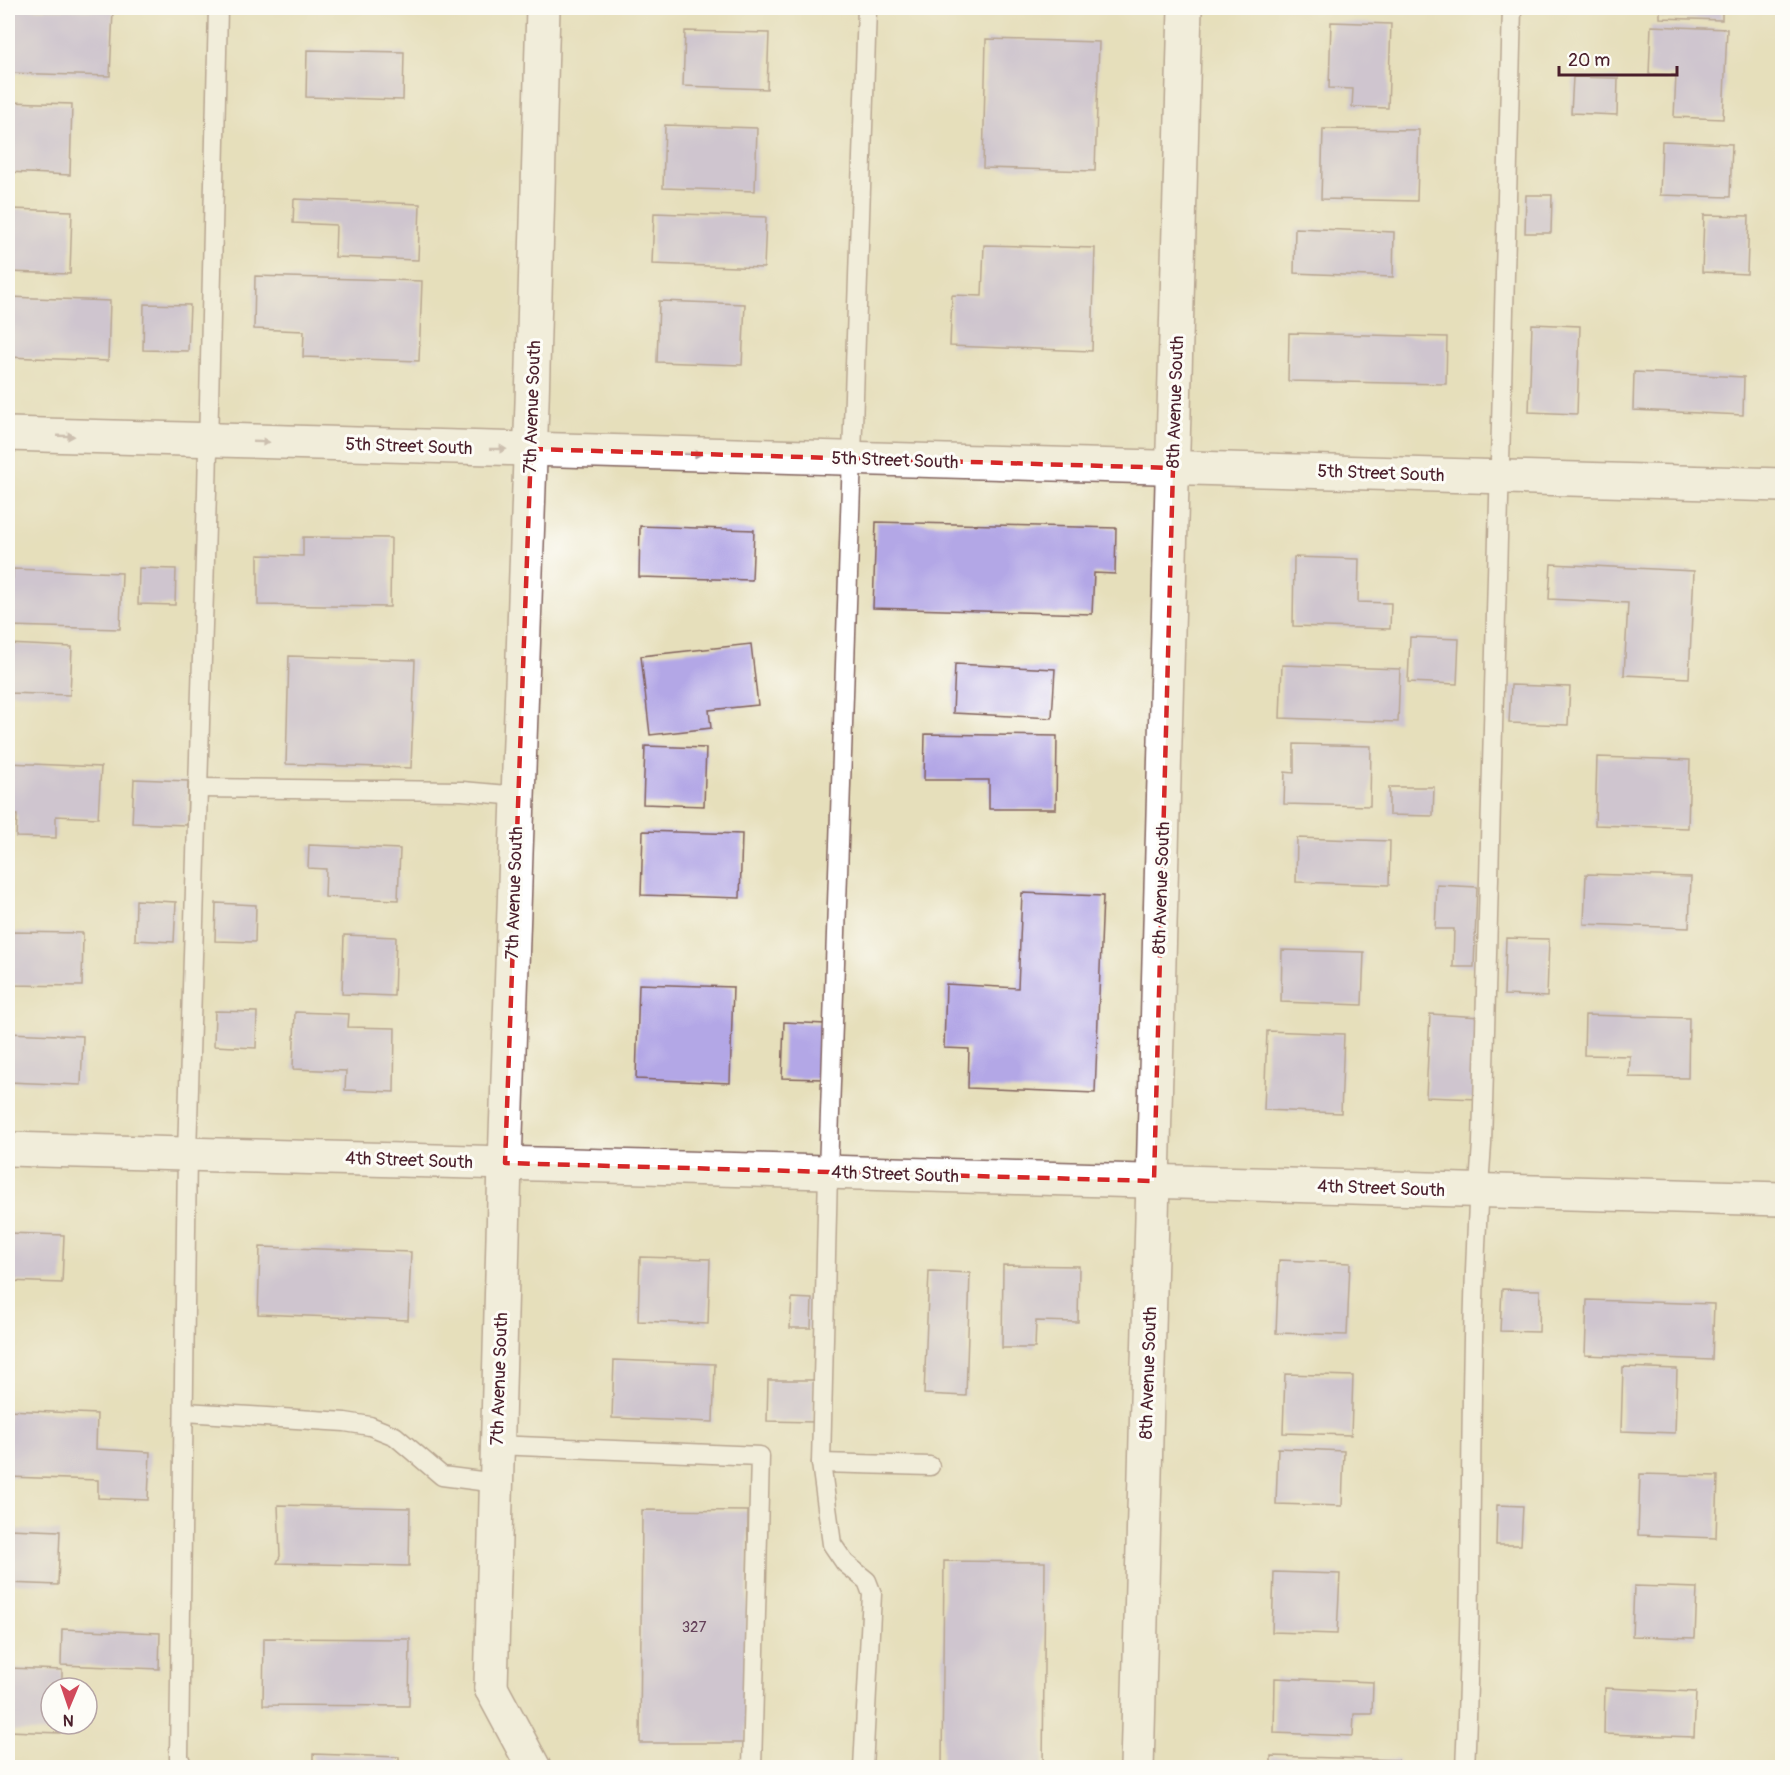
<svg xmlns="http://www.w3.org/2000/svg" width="1790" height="1775" font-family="Pangolin,sans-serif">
<rect width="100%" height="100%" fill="#fdfcf7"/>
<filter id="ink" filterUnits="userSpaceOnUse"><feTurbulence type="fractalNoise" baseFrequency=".0167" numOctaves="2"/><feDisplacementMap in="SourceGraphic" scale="12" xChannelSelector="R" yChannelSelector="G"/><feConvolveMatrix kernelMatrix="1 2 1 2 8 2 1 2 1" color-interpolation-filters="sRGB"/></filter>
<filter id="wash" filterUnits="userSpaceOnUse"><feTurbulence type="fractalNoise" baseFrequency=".008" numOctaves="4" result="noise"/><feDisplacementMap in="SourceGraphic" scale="24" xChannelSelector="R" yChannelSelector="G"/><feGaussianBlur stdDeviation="1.35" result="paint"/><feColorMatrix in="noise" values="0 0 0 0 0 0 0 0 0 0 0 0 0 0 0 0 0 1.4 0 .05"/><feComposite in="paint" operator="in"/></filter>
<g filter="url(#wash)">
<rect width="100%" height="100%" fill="#e6dfbb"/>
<g id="blocks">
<g fill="#b3a7e6">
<polygon points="8,8 113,11 110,76 8,73"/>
<polygon points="1660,8 1722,8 1722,20 1660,18"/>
<polygon points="1331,22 1391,24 1388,108 1352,107 1353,89 1329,88"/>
<polygon points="1651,26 1727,29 1723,119 1674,117 1676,75 1649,74"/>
<polygon points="685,31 769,33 767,89 683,86"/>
<polygon points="986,39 1099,42 1095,171 983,168"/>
<polygon points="307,50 404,52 403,100 306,97"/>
<polygon points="1573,77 1618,78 1617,115 1571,113"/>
<polygon points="9,102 72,104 70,175 8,172"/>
<polygon points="665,125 757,128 755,191 663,188"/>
<polygon points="1323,129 1419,130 1417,201 1321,199"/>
<polygon points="1662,141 1732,144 1730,197 1660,195"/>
<polygon points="1526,195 1552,195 1551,233 1525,233"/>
<polygon points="294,199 420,204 418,260 335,257 336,225 293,223"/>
<polygon points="10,209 72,211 70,274 8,272"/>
<polygon points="654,213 766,217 764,268 652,264"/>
<polygon points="1704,215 1749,216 1747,274 1702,272"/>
<polygon points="1295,228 1394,232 1393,277 1294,273"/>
<polygon points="984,245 1095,248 1092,351 950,346 952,295 982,296"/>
<polygon points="255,276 422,281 419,361 303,357 304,331 254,329"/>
<polygon points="9,297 110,301 108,361 8,357"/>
<polygon points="659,301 745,304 742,365 657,362"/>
<polygon points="144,304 190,305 188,351 143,350"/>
<polygon points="1532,324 1580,326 1577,414 1529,412"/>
<polygon points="1289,333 1447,337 1446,384 1288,381"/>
<polygon points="1634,372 1744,377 1743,415 1633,410"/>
<polygon points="876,522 1116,528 1115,574 1094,573 1092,614 873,608"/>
<polygon points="640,526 754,530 752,580 639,577"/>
<polygon points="303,537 391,538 390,607 258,605 258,555 303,556"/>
<polygon points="1294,557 1359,559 1358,602 1391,603 1390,629 1293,626"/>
<polygon points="1551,564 1694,571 1689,678 1624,675 1628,603 1549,599"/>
<polygon points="139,568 176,569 175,605 138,604"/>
<polygon points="13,569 122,573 120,629 8,626 8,578 13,578"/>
<polygon points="1410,637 1459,639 1457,684 1408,682"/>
<polygon points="8,644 72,647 70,695 8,693"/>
<polygon points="751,644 758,705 709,710 711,728 650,735 641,656"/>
<polygon points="289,656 415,660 411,768 286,764"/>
<polygon points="955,664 1055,669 1052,718 953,713"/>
<polygon points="1282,665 1400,669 1398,722 1280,718"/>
<polygon points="1511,685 1570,687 1568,725 1509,723"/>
<polygon points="925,734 1057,736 1056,809 989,809 989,780 924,780"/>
<polygon points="1294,744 1371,746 1370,806 1284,804 1285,772 1294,773"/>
<polygon points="645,746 706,748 704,806 643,804"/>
<polygon points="1597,757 1690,760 1688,828 1595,825"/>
<polygon points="8,763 101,767 98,818 56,816 56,838 16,837 17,815 8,814"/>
<polygon points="134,779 188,781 187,825 132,823"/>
<polygon points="1389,787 1434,787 1433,816 1389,815"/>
<polygon points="643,831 742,834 740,898 641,895"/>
<polygon points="1297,838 1390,841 1389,885 1296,882"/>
<polygon points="309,845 400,849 398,900 325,897 326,869 308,868"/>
<polygon points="1586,874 1691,877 1689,928 1584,924"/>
<polygon points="1437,885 1477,887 1474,967 1453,967 1454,929 1435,929"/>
<polygon points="1022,893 1103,896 1095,1093 968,1088 969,1049 944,1048 946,984 1018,988"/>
<polygon points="136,900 176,902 174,942 135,940"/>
<polygon points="216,903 256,905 255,942 215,941"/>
<polygon points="8,932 83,933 82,986 8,985"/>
<polygon points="344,935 396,937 394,996 342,994"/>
<polygon points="1506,938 1549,939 1547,997 1504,995"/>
<polygon points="1282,950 1364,952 1362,1005 1281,1002"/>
<polygon points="639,984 733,987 730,1083 636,1079"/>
<polygon points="215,1011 257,1012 256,1048 214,1046"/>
<polygon points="295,1012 349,1014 348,1027 395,1028 394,1092 345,1090 346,1071 293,1069"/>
<polygon points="1430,1014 1481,1017 1478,1099 1426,1097"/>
<polygon points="1585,1015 1689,1018 1688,1078 1629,1077 1630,1056 1584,1055"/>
<polygon points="784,1022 825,1024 823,1079 782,1078"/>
<polygon points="1267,1031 1344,1034 1341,1113 1264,1110"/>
<polygon points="8,1033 83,1036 81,1085 8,1082"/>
<polygon points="8,1233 64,1235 62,1283 8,1281"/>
<polygon points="260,1247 411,1252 408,1320 258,1314"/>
<polygon points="640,1257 710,1259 708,1324 638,1321"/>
<polygon points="1279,1260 1350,1263 1347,1335 1276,1333"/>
<polygon points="1003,1265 1079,1266 1078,1322 1036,1321 1035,1348 1002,1348"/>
<polygon points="929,1271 970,1273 966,1396 924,1394"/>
<polygon points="1502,1289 1540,1290 1539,1332 1500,1331"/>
<polygon points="792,1298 812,1299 811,1328 790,1328"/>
<polygon points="1587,1300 1714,1304 1712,1360 1585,1355"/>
<polygon points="614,1360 715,1364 713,1422 612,1418"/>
<polygon points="1623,1367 1677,1369 1675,1433 1621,1431"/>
<polygon points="1285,1374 1353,1376 1351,1435 1283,1433"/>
<polygon points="768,1380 814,1380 813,1422 767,1421"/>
<polygon points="8,1410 97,1414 96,1449 150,1452 148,1500 98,1498 98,1480 8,1477"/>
<polygon points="1278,1448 1344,1451 1342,1506 1276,1504"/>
<polygon points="1640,1474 1718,1476 1716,1538 1638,1535"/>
<polygon points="278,1505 410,1508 409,1566 277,1563 280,1556"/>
<polygon points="1497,1505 1523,1506 1521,1545 1496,1545"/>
<polygon points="642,1510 748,1511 746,1743 640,1743"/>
<polygon points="8,1529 60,1531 58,1585 8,1583"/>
<polygon points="944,1561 1045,1562 1043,1768 942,1768"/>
<polygon points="1274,1572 1340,1574 1337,1634 1272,1632"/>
<polygon points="1634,1586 1697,1588 1695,1638 1632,1636"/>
<polygon points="62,1629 160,1633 159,1669 61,1665"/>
<polygon points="264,1638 410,1639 409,1706 263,1705"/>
<polygon points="8,1668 62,1670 62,1688 51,1688 51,1724 60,1724 60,1733 8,1731"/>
<polygon points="1275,1678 1373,1682 1372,1714 1354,1714 1353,1736 1274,1733"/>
<polygon points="1605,1688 1696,1692 1694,1737 1604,1734"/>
<polygon points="313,1754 399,1757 399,1768 313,1768"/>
<polygon points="1271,1756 1398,1760 1398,1768 1271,1768"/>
</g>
</g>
</g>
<g filter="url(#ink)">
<use href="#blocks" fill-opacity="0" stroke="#81625d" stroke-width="1.5"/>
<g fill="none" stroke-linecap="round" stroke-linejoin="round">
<g stroke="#81625d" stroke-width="21">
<g id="lane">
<polyline points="198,788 462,791 518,796"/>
<polyline points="185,1412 345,1422 370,1426 395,1436 442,1476 496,1483"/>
<polyline points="497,1445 760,1456 752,1768"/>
<polyline points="821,1463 930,1466"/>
<polyline points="184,1768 179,1758 187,1154 207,492 218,8"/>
<polyline points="863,1768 872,1594 867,1581 845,1563 832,1544 821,1463 828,1172 867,8"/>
<path d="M1465,1768c10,-208 1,-416 17,-624l30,-1136"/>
</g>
</g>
<g stroke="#81625d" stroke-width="36">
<g id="street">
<polyline points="8,434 1782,485"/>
<polyline points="8,1149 1782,1199"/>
<polyline points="491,1688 505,1163 532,403 543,8"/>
<polyline points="1137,1768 1185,8"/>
</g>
</g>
<g stroke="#81625d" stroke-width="36">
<polyline id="secondary" points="491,1688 534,1768"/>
</g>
<use href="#lane" stroke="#fff" stroke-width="18"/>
<use href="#street" stroke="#fff" stroke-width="33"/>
<use href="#secondary" stroke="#fff" stroke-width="33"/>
</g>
<defs><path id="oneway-solid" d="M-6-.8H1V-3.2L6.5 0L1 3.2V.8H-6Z" transform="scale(1.5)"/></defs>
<g fill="#ae9aa0">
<use href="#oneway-solid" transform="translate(66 436) rotate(2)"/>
<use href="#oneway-solid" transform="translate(261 442) rotate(2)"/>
<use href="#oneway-solid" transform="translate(498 449) rotate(1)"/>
<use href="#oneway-solid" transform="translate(693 454) rotate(2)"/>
</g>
</g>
<path d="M0 0H1790V1775H0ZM531,449l642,19 -19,713 -649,-18z" fill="#e6dfbb" fill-opacity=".55" fill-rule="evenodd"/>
<path fill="none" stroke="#d62828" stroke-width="4.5" stroke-dasharray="12 8" stroke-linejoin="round" d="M531,449l642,19 -19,713 -649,-18z"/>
<g text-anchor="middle" stroke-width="6" stroke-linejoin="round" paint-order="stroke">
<g font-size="15" fill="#64415a">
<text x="694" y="1632">327</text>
</g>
<g font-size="18" fill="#4a1f2b" stroke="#fdfcf7">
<text transform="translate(1175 402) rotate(-88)" y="6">8th Avenue South</text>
<text transform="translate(532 407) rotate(-88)" y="6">7th Avenue South</text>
<text transform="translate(409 446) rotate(2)" y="6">5th Street South</text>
<text transform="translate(895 460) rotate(2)" y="6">5th Street South</text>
<text transform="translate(1381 473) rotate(2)" y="6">5th Street South</text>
<text transform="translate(1161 888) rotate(-88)" y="6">8th Avenue South</text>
<text transform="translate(514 893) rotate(-88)" y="6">7th Avenue South</text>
<text transform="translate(409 1160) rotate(2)" y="6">4th Street South</text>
<text transform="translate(895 1174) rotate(2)" y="6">4th Street South</text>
<text transform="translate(1381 1188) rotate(2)" y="6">4th Street South</text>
<text transform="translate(1148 1373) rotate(-88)" y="6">8th Avenue South</text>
<text transform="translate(499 1379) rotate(-88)" y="6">7th Avenue South</text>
</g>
</g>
<rect width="1790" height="1775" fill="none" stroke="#fdfcf7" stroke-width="30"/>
<g transform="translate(69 1706) rotate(182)"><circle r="28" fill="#fdfcf7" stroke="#b5a4a5" stroke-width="1.5"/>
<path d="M0-4.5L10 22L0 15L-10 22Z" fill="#d1495b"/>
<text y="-9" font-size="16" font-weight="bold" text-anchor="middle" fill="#4a1f2b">N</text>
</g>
<path d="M1559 66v9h118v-9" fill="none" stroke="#4a1f2b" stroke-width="3"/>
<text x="1568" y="66" font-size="18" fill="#4a1f2b" stroke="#fdfcf7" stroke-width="4.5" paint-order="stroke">20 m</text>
</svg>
